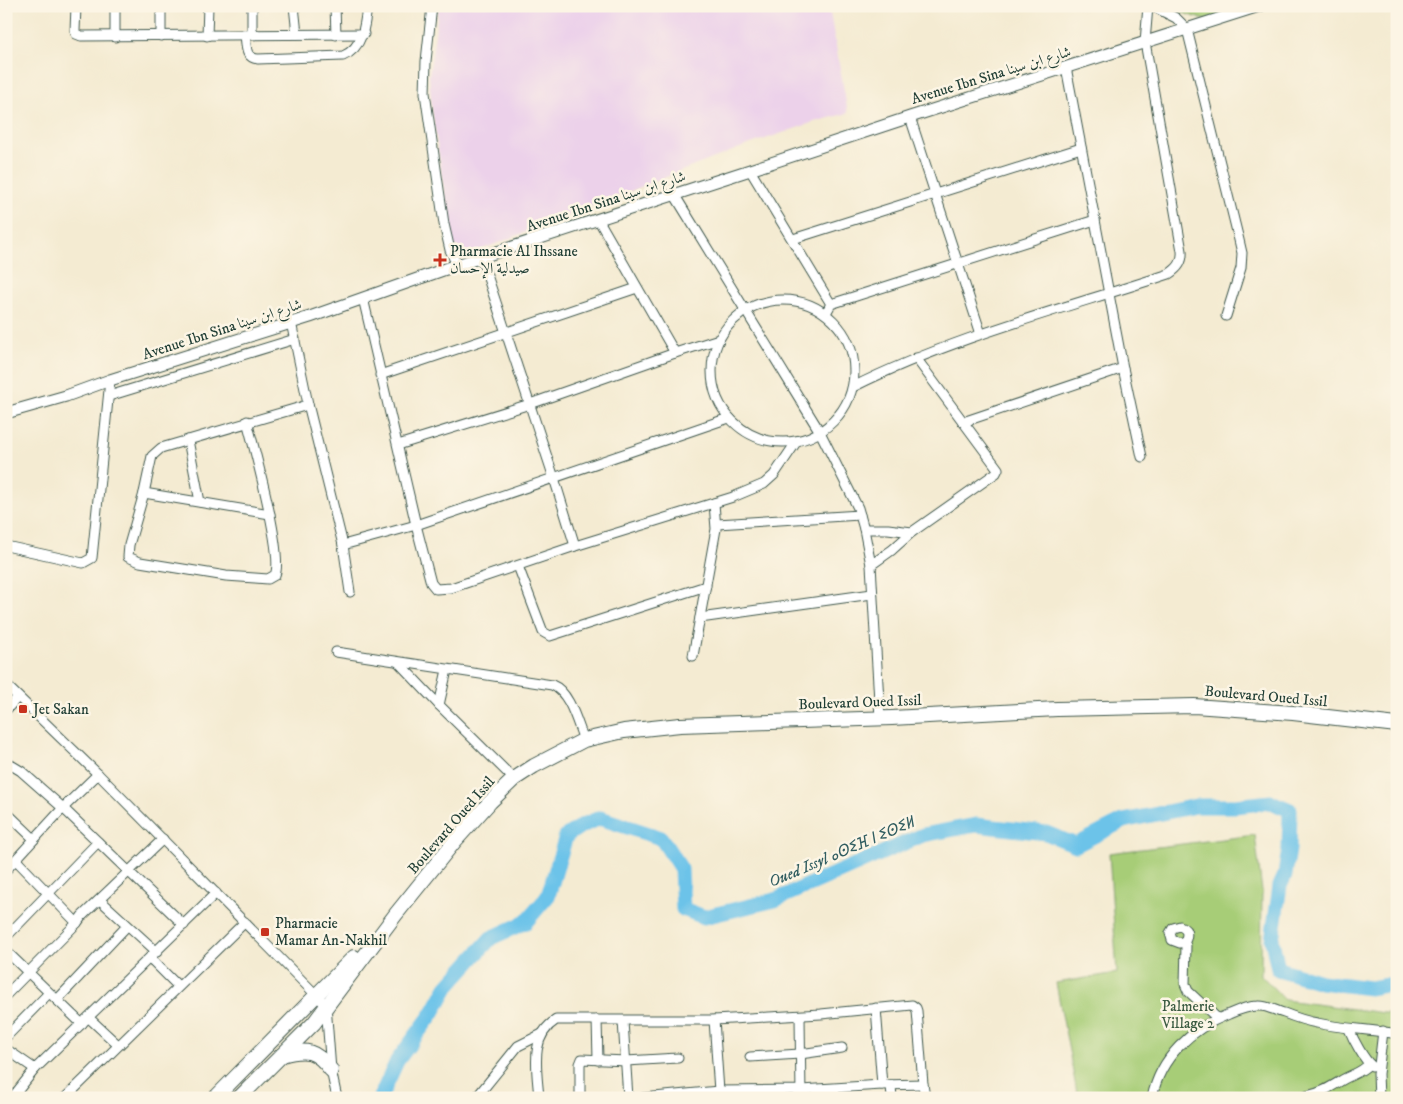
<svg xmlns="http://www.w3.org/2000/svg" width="1403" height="1104" font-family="'IM FELL DW Pica',Amiri,'Noto Sans Tifinagh',serif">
<rect width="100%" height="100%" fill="#fcf5e5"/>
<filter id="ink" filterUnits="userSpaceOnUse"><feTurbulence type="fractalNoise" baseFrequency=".02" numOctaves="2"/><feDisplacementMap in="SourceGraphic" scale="10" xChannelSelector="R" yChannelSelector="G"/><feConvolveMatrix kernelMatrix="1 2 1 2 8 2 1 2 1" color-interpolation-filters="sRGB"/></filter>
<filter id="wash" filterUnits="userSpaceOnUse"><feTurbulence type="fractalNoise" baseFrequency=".0096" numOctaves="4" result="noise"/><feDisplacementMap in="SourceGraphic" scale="20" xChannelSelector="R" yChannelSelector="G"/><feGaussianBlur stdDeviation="1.12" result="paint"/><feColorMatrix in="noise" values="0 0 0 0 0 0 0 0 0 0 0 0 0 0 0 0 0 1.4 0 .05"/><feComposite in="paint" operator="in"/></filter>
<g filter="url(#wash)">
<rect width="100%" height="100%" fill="#f4ebd2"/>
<polygon fill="#ecd1ea" points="439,6 832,6 830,13 848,113 814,122 745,146 470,254 452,244 432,109 429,75"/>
<g fill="#a7cd77" stroke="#638556">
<polygon points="1163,6 1256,6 1207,21"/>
<polygon points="1255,835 1262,891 1261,975 1285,1000 1384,1013 1397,1013 1397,1098 1078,1098 1056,983 1117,973 1109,853"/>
</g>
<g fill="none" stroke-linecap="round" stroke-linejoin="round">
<polyline stroke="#6cc3e9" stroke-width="15" points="380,1098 397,1061 432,1014 447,987 491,938 526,922 548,896 566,836 581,826 600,818 661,838 681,869 683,909 704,917 775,900 923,835 976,825 1046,833 1076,845 1123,821 1196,806 1235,806 1271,802 1290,810 1289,849 1285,875 1280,886 1272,940 1278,969 1321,982 1370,988 1397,983"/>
</g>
</g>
<g filter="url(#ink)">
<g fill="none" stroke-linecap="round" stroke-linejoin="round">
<g stroke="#3f574c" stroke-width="11">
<g id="minor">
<polyline points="76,6 75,31 76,34 81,36 364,34"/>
<polyline points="115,6 115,37"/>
<polyline points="161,6 161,36"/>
<polyline points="294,6 297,34"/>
<polyline points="335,6 336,35"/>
<polyline points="432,6 426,61 425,93 444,224 450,250 457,265"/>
<polyline points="1152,6 1176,18 1187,29 1239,240 1242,253 1241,268 1226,316"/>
<path d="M245,35c2,12 -1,22 13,24l85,-3c20,-8 22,-31 24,-50"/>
<polyline points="252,35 252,6"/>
<polyline points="207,36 208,6"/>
<polyline points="910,117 981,334"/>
<polyline points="750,170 831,304"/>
<polyline points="674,194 820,432 858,508 864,529 871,565 880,718"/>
<polyline points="598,219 675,353"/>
<polyline points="793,239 1081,148"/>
<polyline points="481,257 554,478 575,546"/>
<polyline points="363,298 416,525 431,583 436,589 451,588 575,546 733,497 764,484 774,475 797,441"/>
<circle cx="783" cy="371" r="71"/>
<polyline points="826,313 831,304 1095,220"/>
<polyline points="291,322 308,404 343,545 350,592"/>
<polyline points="1123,368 1142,457"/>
<polyline points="380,375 637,288"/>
<path d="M853,387c100,-50 210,-78 316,-113 9,-6 14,-12 13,-23l-37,-209 3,-36"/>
<polyline points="109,396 295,339"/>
<path d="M247,421c7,27 37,135 28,154l-7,4 -42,-3 -86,-14 -12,-5 1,-12 15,-52 8,-37 9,-8 140,-41 7,-3"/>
<polyline points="963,422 1123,368 1066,67"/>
<polyline points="188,440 200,502"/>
<polyline points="398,445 530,404 675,353 719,339"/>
<polyline points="144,493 270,514"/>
<polyline points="717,524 860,515"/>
<polyline points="864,529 888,529 912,532"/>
<polyline points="343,545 416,525 729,418"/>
<polyline points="6,546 83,563 92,558 110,380"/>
<polyline points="871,565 892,550 912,532 996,473 998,469 916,358"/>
<polyline points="518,566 543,632 550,636 706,586"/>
<polyline points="700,618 872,594"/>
<path d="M336,652l216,33c18,7 25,38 32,55"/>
<polyline points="693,656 716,529 714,503"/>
<polyline points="399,663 439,705 514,779"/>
<polyline points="6,685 98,774 326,1005 331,1070 337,1098"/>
<polyline points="439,705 447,670"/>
<polyline points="6,710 18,697"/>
<polyline points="6,762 21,771 63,808 184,925"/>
<polyline points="6,812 34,839"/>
<polyline points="16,860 77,923"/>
<polyline points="6,870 63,808 98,774"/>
<polyline points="100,900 157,952"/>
<polyline points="6,937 98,842"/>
<path d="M1184,941l-4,2 -8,-3 -2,-7 3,-5 7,-2c7,3 8,7 6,13l-2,2 2,5 -1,38 3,7 29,27"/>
<polyline points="6,951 82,1024"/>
<polyline points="150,958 178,986"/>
<polyline points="6,995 77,923 82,916 163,839"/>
<polyline points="57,1000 127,926"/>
<polyline points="800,1016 801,1098"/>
<polyline points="89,1018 118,1045"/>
<polyline points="597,1020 598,1060"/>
<polyline points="714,1020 719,1091"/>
<polyline points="623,1021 628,1098"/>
<path d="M1349,1029c4,10 15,31 23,37"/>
<polyline points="6,1037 49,993"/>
<polyline points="6,1049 35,1069 216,893"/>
<polyline points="750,1057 800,1054 842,1048"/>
<polyline points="882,1085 923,1084"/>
<polyline points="891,1085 892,1098"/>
<path d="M1307,1096c15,-3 25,-10 37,-17 9,-5 18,-7 25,-15"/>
<polyline points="12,1098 35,1069"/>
<polyline points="65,1098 245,922"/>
<polyline points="476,1098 518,1046 542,1034"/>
<path d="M539,1098c-2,-28 -10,-61 17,-78h158l107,-6 91,-9 4,3 1,3 6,73 2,14"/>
<polyline points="580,1098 580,1064 582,1059 626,1061 678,1058"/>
<polyline points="643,1098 719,1091 801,1090 882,1085 876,1008"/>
<path d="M1152,1098c8,-41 39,-69 77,-84 9,-4 19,-8 29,-8 9,-1 17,5 26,7 10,4 22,8 33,10 26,6 53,6 80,11"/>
<polyline points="1379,1098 1378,1074 1383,1031"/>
</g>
</g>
<g stroke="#3f574c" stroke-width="13">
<polyline id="tertiary" points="6,413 66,396 110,380 310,317 457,265 750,170 910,117 1259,6"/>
</g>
<g stroke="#3f574c" stroke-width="16">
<g id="primary">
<path d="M282,1055c24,-7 34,-5 49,15"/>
<polyline points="215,1098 354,957"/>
<polyline points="239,1098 314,1023 396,914 454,842 490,802 514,779 534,766 584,740 624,731 680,725 892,718 1057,709 1194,706 1293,713 1397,725"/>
</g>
</g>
<use href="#minor" stroke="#fff" stroke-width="9"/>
<use href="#tertiary" stroke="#fff" stroke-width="11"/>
<use href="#primary" stroke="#fff" stroke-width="14"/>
</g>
</g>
<g fill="#c8321e" stroke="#fcf5e5" stroke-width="2">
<path d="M437.5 252.5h5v5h5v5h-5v5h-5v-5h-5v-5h5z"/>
<rect x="18" y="704" width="10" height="10" rx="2.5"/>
<rect x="260" y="927" width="10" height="10" rx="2.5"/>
</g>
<g text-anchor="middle" stroke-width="5" stroke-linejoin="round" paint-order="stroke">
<g font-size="15" fill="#1f3d34" stroke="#fcf5e5">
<text transform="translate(991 75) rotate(-17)" y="5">Avenue Ibn Sina شارع ابن سينا</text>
<text transform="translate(606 201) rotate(-18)" y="5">Avenue Ibn Sina شارع ابن سينا</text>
<text transform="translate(222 329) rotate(-18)" y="5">Avenue Ibn Sina شارع ابن سينا</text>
<text transform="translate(1266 696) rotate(5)" y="5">Boulevard Oued Issil</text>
<text transform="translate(860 702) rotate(-2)" y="5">Boulevard Oued Issil</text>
<text transform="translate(451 825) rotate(-49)" y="5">Boulevard Oued Issil</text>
</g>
<g font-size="15" fill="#1f3d34" stroke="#fcf5e5" text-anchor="start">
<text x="450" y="256">Pharmacie Al Ihssane<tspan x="450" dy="17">صيدلية الإحسان</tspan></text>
<text x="33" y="714">Jet Sakan</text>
<text x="275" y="928">Pharmacie<tspan x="275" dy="17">Mamar An-Nakhil</tspan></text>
</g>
<g font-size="15" fill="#3a5a41" stroke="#fcf5e5">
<text x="1188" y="1011">Palmerie<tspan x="1188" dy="17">Village 2</tspan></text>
</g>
<g font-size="16" font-style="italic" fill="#325e61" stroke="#fcf5e5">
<text transform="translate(841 851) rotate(-23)" y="6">Oued Issyl ⴰⵙⵉⴼ ⵏ ⵉⵙⵉⵍ</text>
</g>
</g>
<rect width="1403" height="1104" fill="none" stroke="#fcf5e5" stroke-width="25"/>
</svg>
